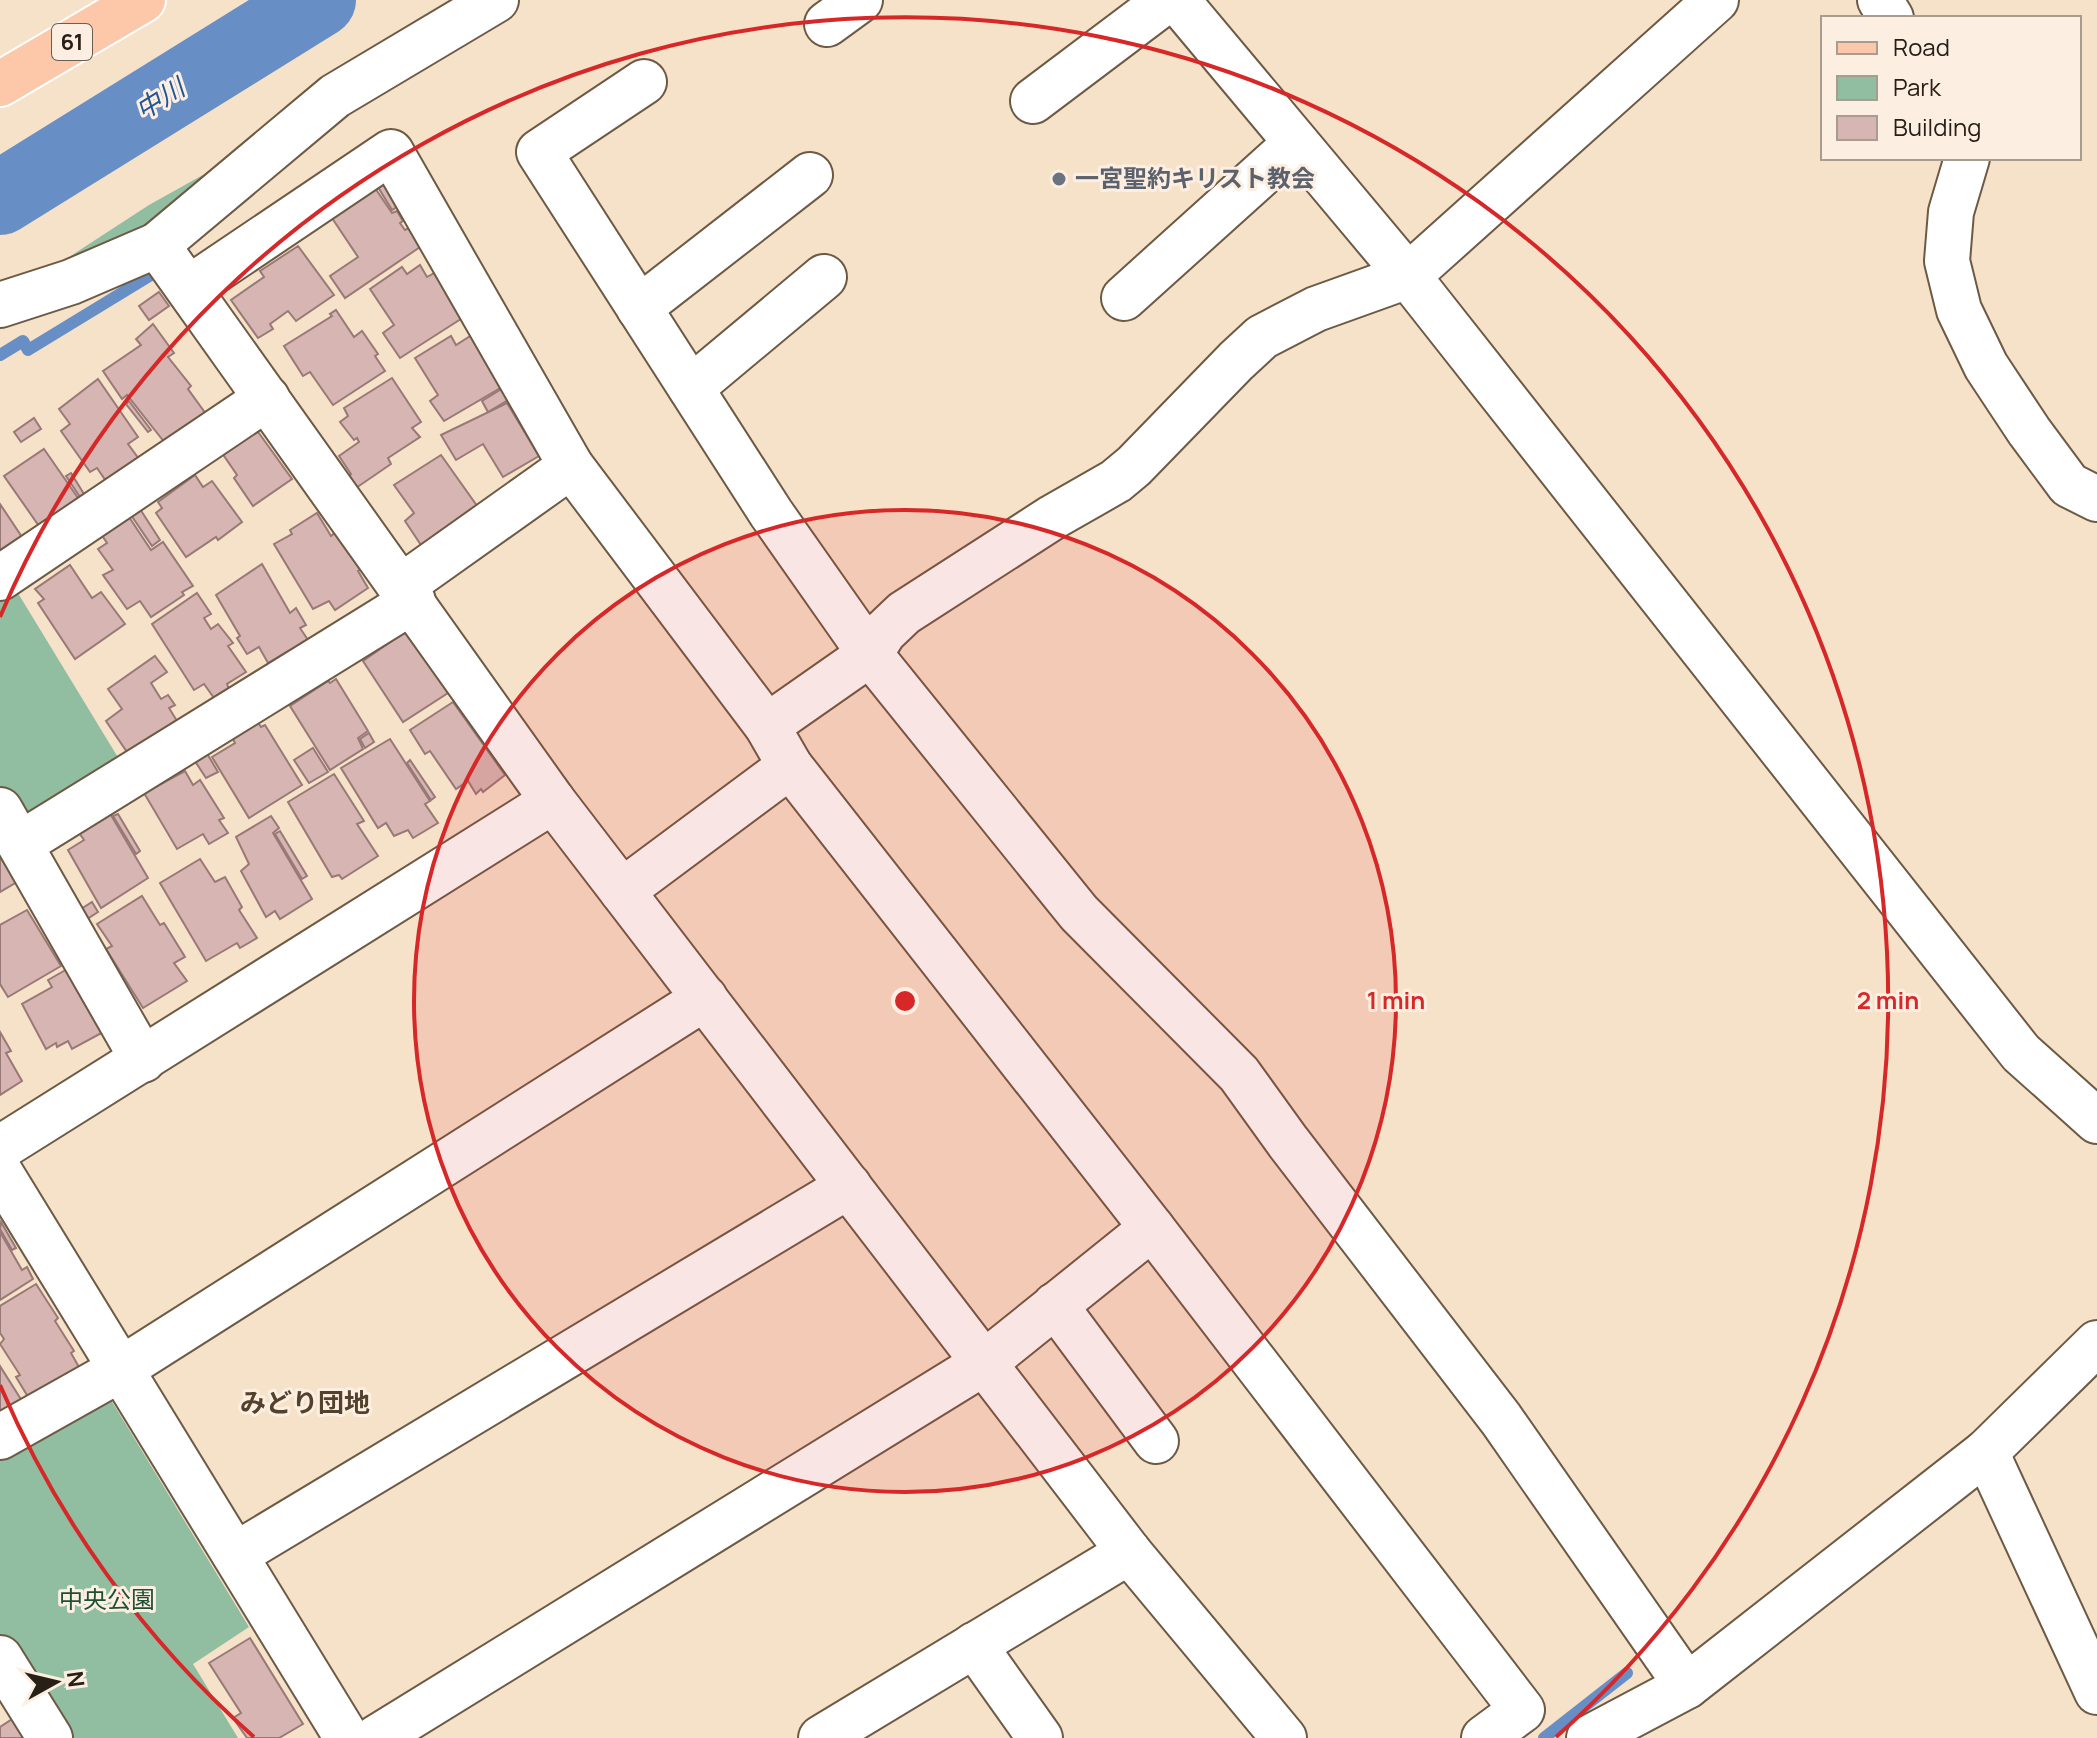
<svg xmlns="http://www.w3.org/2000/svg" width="2097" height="1738" font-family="Manrope,'Noto Sans JP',sans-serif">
<rect width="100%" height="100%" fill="#f6e1c9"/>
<g fill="#91bda0">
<polygon points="244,152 197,198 63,275 23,287 149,205"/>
<polygon points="13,585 122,764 34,817 14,812 0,787 0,594"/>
<polygon points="89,1396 111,1400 249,1627 193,1664 238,1738 62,1738 0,1639 0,1450"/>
</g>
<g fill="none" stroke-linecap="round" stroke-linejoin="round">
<g stroke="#688fc5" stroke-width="12">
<polyline points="0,355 23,341 28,350 151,275"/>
<polyline points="1544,1738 1627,1673"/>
</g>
<polyline stroke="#688fc5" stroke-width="74" points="0,198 319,0"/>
</g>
<g fill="#d7b5b2" stroke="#987976" stroke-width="2">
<polygon points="386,182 400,205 392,210 378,187"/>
<polygon points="375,188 392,213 397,211 403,221 400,223 405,230 411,227 423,245 345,298 330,276 358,257 332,218"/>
<polygon points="298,246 334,295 296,321 288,311 270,324 273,329 258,338 231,300 264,277 260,271"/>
<polygon points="420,265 427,277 436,272 464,317 400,358 383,333 394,325 370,289 402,267 407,274"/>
<polygon points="159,292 169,306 149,320 139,306"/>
<polygon points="336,310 354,337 362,331 378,354 375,356 385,371 333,405 310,372 303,376 284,346 332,316 330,314"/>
<polygon points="153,324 174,353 168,357 191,386 188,389 206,414 165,443 127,395 122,399 103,371 141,345 136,339"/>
<polygon points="475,333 502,387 444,421 430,401 438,395 415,358 451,336 456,345"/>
<polygon points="392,378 421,422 412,428 420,437 388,458 391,464 356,488 348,477 351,474 339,456 359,442 357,438 354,440 340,422 348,416 344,408"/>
<polygon points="98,379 138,437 128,444 139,459 106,481 97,468 90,472 61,431 70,424 59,409"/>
<polygon points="508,385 515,396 488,412 482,401"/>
<polygon points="129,401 151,430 148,432 126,404"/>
<polygon points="507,403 539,456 503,477 483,444 456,460 441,435"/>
<polygon points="34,418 41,429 21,442 14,432"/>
<polygon points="256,429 292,479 253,506 234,478 237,475 222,453"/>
<polygon points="44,449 78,498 39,526 4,476"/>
<polygon points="441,455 480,510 445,535 442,530 421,545 405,521 414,513 394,485"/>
<polygon points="71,473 84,494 80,497 66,476"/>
<polygon points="195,475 203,487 212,481 242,522 218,540 216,537 186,557 156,513 162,508 158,502"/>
<polygon points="0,504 24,540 0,556"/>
<polygon points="140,509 160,540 152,546 131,515"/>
<polygon points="317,513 331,536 337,531 361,569 358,571 368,588 335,610 329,601 313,609 274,544 292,534 290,530"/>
<polygon points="129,517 151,550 163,542 193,586 182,592 184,595 151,617 140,601 127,609 103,575 113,570 98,549 107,543 101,534"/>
<polygon points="262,564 290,613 296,608 306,625 300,628 308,640 268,663 259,647 247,654 237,638 240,636 216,595"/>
<polygon points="70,565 92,598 101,592 125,624 75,659 38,603 44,599 35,589"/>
<polygon points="197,593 211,614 204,618 211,629 218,624 233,643 228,646 246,672 227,684 229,689 214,698 204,684 194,690 152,624"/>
<polygon points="406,631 448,693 403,722 363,661"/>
<polygon points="155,656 167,672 151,683 161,699 168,695 175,705 169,708 177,721 129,755 106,721 122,709 108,689"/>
<polygon points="336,679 368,731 358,738 363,749 330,770 290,706 328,681 330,683"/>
<polygon points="453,702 505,775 483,792 481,789 476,794 468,781 456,789 430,751 425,754 410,730"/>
<polygon points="257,721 261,727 265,725 302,785 249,818 212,757 235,743 232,737"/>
<polygon points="369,733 374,742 365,748 360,739"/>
<polygon points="390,739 430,801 425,804 438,823 413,838 408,830 394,836 386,823 378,828 341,768"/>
<polygon points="202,745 218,772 206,778 189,752"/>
<polygon points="313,748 328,772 309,783 294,760"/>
<polygon points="410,760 435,797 431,800 407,763"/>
<polygon points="185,771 193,785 200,780 224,818 219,820 228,833 209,844 203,834 177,849 144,793"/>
<polygon points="334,774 364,821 357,824 378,856 342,879 339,875 332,877 288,802"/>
<polygon points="108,810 148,878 101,908 68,850 84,840 77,830"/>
<polygon points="118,814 140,851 136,854 113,816"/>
<polygon points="271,816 279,828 273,833 312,899 280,919 275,911 266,917 241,871 249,864 236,837"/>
<polygon points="280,831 307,876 302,879 275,834"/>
<polygon points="0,857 17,882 0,892"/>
<polygon points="200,859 215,882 225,877 242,907 239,910 257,938 240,948 237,943 206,961 160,883"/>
<polygon points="142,896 160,925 164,923 185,957 174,963 187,981 143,1008 106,949 112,946 97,924"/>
<polygon points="92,902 98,912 84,921 78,911"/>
<polygon points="27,910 61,966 8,997 0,984 0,925"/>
<polygon points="69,968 107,1030 72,1049 68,1041 57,1047 56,1043 46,1049 22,1004 52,987 48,980"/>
<polygon points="0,1032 11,1051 6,1053 22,1081 0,1095"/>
<polygon points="1,1222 16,1248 12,1250 0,1229"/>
<polygon points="0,1232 22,1270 27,1267 33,1279 0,1300"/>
<polygon points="36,1284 58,1318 55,1321 74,1351 71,1353 80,1369 30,1400 16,1377 20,1375 0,1344 4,1339 0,1333 0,1306"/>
<polygon points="0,1366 22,1401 0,1415"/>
<polygon points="250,1638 303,1724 279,1738 247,1738 233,1718 241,1713 209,1663"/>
<polygon points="14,1718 27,1738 0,1738 0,1727"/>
</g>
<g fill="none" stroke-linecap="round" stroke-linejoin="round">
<g stroke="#6c5a45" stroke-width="48">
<g id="minor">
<polyline points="1177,0 1408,276 2021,1053 2097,1121"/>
<polyline points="1880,0 1891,18"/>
<polyline points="827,24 860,0"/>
<polyline points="644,82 539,152 771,513 870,654 1079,913 1239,1074 1288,1142 1501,1419 1687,1686"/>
<polyline points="1033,101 1167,0"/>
<polyline points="1967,158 1951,212 1947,261 1959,310 1986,366 2029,431 2069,485 2097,499"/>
<polyline points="157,245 553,801"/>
<polyline points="189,288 391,152 571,466 767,726 790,766 1152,1228 1522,1710 1484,1738"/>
<polyline points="1124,298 1296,143"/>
<polyline points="0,305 71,282 157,245 335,96 496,0"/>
<polyline points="639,308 810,175"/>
<polyline points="691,388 824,277"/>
<polyline points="0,578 267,398"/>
<polyline points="402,586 571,466"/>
<polyline points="767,726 870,654 884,632 904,613 1053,517 1116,481 1134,466 1236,361 1262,337 1316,309 1408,276 1716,0"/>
<polyline points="0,810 143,1060"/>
<polyline points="20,844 413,601"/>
<polyline points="622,891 790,766"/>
<polyline points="0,1148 553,801 1129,1552 1284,1738"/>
<polyline points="0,1172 347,1738"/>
<polyline points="1055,1305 1156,1441"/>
<polyline points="0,1437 121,1369 705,998"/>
<polyline points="1986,1452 2097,1692"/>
<polyline points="235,1555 849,1186"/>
<polyline points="974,1645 1040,1738"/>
<polyline points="0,1658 50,1738"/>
<polyline points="376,1738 984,1363 1152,1228"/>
<polyline points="821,1738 1129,1552"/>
<polyline points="1589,1738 1687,1686 1986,1452 2097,1343"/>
</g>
</g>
<g stroke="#fff" stroke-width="48">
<polyline id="major" points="0,84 143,0"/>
</g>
<use href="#minor" stroke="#fff" stroke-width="44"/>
<use href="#major" stroke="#fdc7aa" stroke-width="44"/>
</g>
<circle cx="905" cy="1001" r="491" fill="#d62828" fill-opacity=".12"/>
<g fill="none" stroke="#d62828" stroke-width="4">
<circle cx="905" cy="1001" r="491"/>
<path d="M254 1737A983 983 0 0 1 0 1385M0 617A983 983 0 1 1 1556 1737"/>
</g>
<circle fill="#6b7280" stroke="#fcefe1" stroke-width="3" cx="1059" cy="179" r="8"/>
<g text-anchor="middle" stroke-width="6" stroke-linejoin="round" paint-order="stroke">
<rect fill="#fcefe1" stroke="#685e54" stroke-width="2" x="52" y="24" width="40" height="36" rx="6"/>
<g font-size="22" font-weight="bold" fill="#282017">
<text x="72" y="50">61</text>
</g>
<g font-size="24" font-weight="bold" fill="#5b616d" stroke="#fcefe1" text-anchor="start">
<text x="1075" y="187">一宮聖約キリスト教会</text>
</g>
<g font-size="24" fill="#1e5033" stroke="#fcefe1">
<text x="107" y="1608">中央公園</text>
</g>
<g font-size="26" font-style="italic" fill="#215597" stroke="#fcefe1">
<text transform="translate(160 99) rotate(-32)" y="9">中川</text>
</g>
<g font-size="26" font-weight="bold" fill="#52412d" stroke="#fcefe1">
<text x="305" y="1412">みどり団地</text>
</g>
</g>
<circle cx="905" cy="1001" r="12" fill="#d62828" stroke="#fcefe1" stroke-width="4"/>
<g font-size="24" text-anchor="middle" font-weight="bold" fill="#d62828" stroke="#fcefe1" stroke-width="6" stroke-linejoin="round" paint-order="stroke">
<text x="1396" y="1009">1 min</text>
<text x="1888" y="1009">2 min</text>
</g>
<rect x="1821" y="16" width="260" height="144" fill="#fcefe1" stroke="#a79c90" stroke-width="2"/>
<rect x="1837" y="42" width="40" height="12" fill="#fdc7aa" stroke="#a79c90" stroke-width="2"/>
<text x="1893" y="56" font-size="24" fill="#282017">Road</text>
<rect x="1837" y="76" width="40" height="24" fill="#91bda0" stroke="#a79c90" stroke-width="2"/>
<text x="1893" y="96" font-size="24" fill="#282017">Park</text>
<rect x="1837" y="116" width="40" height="24" fill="#d7b5b2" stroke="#a79c90" stroke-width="2"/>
<text x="1893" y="136" font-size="24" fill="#282017">Building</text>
<g transform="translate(56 1682) rotate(82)" stroke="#fcefe1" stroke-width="6" paint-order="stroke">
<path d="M0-6L14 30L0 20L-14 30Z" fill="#282017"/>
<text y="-12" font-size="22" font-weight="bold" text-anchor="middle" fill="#282017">N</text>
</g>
</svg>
